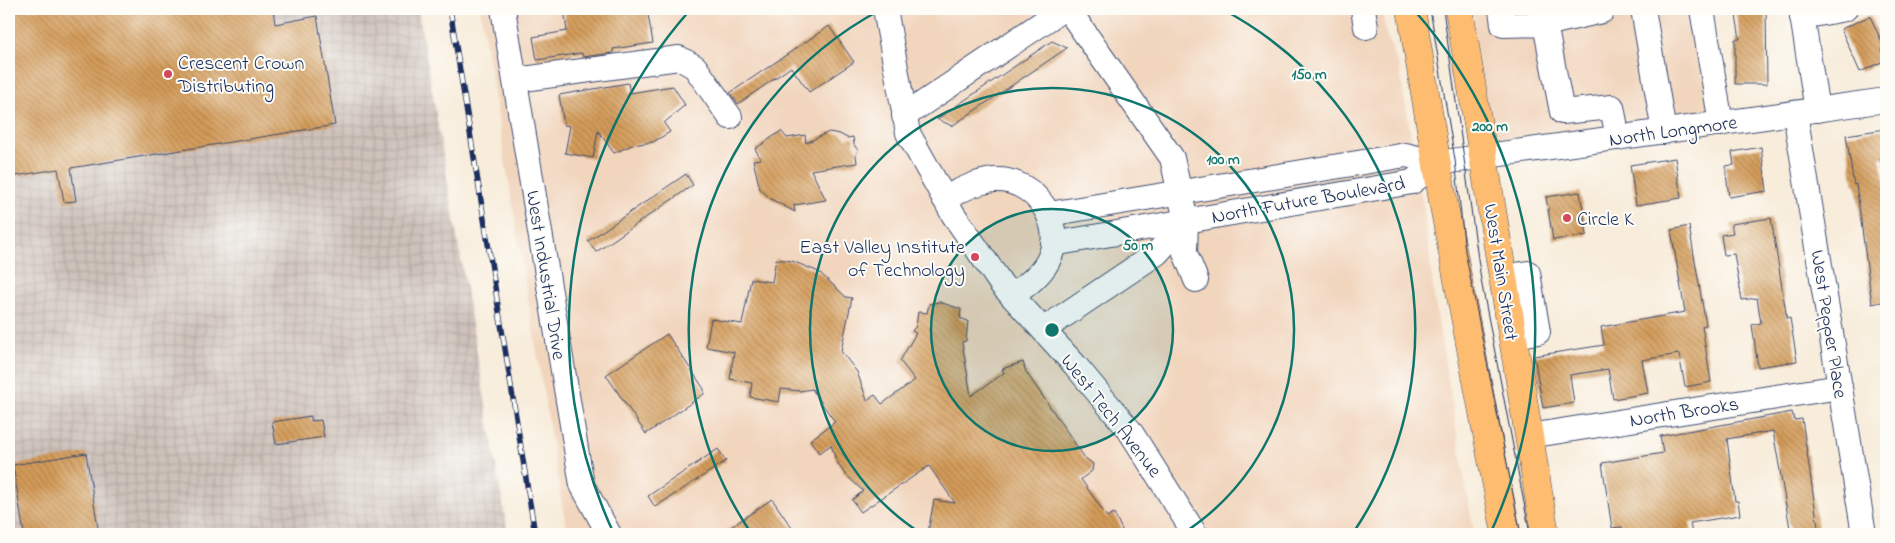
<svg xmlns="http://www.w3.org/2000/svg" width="1895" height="543" font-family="'Indie Flower',sans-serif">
<defs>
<pattern id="industrial-grid" width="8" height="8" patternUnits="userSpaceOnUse" patternTransform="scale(1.25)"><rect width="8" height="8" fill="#cec1ba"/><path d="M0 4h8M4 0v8" fill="none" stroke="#b0a6a2"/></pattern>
<pattern id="building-back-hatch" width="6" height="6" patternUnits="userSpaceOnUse" patternTransform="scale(1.25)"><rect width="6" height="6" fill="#d49b58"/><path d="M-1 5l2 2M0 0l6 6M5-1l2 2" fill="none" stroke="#ab7f4c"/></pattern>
</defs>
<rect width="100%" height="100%" fill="#fdfcf7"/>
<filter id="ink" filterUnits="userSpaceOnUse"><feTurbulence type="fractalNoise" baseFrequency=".02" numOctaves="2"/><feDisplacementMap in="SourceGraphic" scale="10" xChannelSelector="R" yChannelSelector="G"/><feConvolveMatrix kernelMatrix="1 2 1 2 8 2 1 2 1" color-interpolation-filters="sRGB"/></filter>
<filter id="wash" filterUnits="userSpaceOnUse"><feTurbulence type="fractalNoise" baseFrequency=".0096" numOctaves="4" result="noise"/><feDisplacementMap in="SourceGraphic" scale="20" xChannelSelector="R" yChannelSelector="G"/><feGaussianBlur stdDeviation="1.12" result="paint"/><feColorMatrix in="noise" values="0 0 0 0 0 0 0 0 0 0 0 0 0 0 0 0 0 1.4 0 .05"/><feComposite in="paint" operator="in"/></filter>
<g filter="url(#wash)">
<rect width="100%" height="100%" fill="#f8ecda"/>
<g fill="#f1d5bd">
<polygon points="480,9 1382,9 1386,34 1399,67 1425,216 1434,297 1474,534 567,534"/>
<polygon points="1471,9 1708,9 1724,110 1531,137 1497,139 1490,133"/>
</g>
<polygon fill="url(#industrial-grid)" points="9,9 418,9 508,534 9,534"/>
<g id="blocks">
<g fill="url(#building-back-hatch)">
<polygon points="9,9 273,9 275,24 317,16 335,125 71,168 76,201 64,202 58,169 9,177"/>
<polygon points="564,9 647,9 653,43 613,49 613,53 583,57 582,53 537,60 533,37 567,31"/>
<polygon points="1735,9 1766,9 1767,84 1735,84 1735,39 1740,39"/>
<polygon points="1870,16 1884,47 1881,49 1886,60 1860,72 1841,29"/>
<polygon points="829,26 854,62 809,92 791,67 738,104 730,93"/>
<polygon points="1052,41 1067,48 952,126 937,119"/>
<polygon points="628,83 630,93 673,86 685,105 664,123 670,132 653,142 632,145 614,153 598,131 593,158 565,153 570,126 564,125 559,95"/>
<polygon points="1885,129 1886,157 1880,158 1886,187 1886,301 1872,304 1856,184 1854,185 1846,135"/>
<polygon points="781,131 787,138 805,135 806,143 829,132 840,134 847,138 853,137 854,145 858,150 856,155 857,163 811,170 826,200 794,205 795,212 771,199 760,189 753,160 761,159 755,149"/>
<polygon points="1761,147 1767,191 1729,197 1725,166 1734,165 1732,152"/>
<polygon points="1675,158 1681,198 1636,205 1630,165"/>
<polygon points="686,174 693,185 596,252 588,241"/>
<polygon points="1580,192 1587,235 1553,240 1546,197"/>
<polygon points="1771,218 1787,319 1790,318 1797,361 1758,367 1752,325 1761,323 1757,298 1742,300 1734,254 1724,255 1721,235 1733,233 1731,224"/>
<polygon points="1689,226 1706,325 1702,326 1711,382 1685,387 1679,354 1642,360 1648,393 1613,399 1608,369 1570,375 1574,403 1543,408 1534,356 1604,345 1601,327 1685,312 1671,230"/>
<polygon points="776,259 792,261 819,272 846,297 852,298 841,351 857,372 867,400 875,395 882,404 915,380 900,361 916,333 912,331 916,326 918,312 927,313 929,304 939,302 961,309 960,318 968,321 966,341 962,342 971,396 1004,373 1002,369 1023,362 1026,372 1085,458 1093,464 1092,471 1081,479 1107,517 1114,513 1124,534 933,534 928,532 934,500 955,503 929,466 861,512 852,500 863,491 844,473 836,460 831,445 819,453 810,440 835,422 812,389 800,391 781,389 779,402 750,397 752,383 730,379 734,352 706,347 711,319 742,324 751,279 772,282"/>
<polygon points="667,334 704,389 704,394 646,434 606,375"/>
<polygon points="1792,412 1794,420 1802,419 1819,534 1791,534 1773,431 1727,439 1735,501 1738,501 1740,515 1690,523 1692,534 1622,534 1622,527 1612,528 1602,463 1663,453 1660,436"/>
<polygon points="311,416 311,421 321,420 324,437 276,444 272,422"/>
<polygon points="718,449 726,461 655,507 648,496"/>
<polygon points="86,453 99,534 24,534 13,465"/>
<polygon points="772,499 796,534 721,534"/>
</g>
</g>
</g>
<g filter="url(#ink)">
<use href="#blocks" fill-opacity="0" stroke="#3c4b71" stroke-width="1"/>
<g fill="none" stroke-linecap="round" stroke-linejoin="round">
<g stroke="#3c4b71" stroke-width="26">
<g id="minor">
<polyline points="503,9 582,485 609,534"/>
<polyline points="885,9 908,133 953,214 1002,285 1075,365 1130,431 1195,534"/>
<polyline points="1068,9 1172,158 1186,221 1185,253 1196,280"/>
<polyline points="1363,9 1366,27"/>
<polyline points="1501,9 1503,25 1545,24 1562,112 1612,107 1618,138"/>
<polyline points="1643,9 1664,132"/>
<polyline points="1702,9 1721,124"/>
<polyline points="1801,9 1817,110"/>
<polyline points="1802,17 1845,9"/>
<polyline points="1545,24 1602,11"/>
<polyline points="516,80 679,58 695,67 730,117"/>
<polyline points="1795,113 1864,534"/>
<polyline points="904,116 1063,9"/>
<path d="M944,198c16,-7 33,-17 51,-18 40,-2 72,45 53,81 -8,15 -23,25 -36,35"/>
<polyline points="1049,214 1406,155 1437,163 1886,100"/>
<polyline points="1053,244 1412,182 1437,163"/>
<polyline points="1502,277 1528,273 1538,332 1512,336"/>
<polyline points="1044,329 1157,253 1186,221"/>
<polyline points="1529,436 1840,387"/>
</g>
</g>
<g stroke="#3c4b71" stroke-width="29">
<g id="major">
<polyline points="1411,9 1443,201 1506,534"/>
<polyline points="1459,9 1545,534"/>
</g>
</g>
<use href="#minor" stroke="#fff" stroke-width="24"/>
<use href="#major" stroke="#fdbc70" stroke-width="28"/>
<g stroke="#1b2f5e" stroke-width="1">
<polyline points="1430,9 1455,160 1465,251 1521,534"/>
<polyline points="1443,9 1481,280 1530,534"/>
</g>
<g stroke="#1b2f5e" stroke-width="5.5">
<polyline id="rail" points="450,9 535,534"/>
</g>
<use href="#rail" stroke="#fdfcf7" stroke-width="4" stroke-dasharray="11" stroke-linecap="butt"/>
</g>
</g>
<circle cx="1052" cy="330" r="121" fill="#0f766e" fill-opacity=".12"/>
<g fill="none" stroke="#0f766e" stroke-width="2.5">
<circle cx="1052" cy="330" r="121"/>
<path d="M922 534A242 242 0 1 1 1182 534"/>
<path d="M751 533A363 363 0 0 1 882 9M1222 9A363 363 0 0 1 1353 533"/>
<path d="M614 534A483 483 0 0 1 690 10M1414 10A483 483 0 0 1 1490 534"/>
</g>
<g fill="#d1495b" stroke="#fdfcf7" stroke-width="2">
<circle cx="168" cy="74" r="5"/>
<circle cx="1567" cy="218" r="5"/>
<circle cx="975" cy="257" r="5"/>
</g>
<g text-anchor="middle" stroke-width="4" stroke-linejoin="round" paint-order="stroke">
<g font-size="20" fill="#1b2f5e" stroke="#fdfcf7" text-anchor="start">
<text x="178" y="69">Crescent Crown<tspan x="178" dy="23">Distributing</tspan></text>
<text x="1577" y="225">Circle K</text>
<text x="965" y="253" text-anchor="end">East Valley Institute<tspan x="965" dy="23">of Technology</tspan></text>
</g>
<g font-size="20" fill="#1b2f5e" stroke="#fdfcf7">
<text transform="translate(1673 130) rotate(-8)" y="7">North Longmore</text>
<text transform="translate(1308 199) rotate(-10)" y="7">North Future Boulevard</text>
<text transform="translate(1502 272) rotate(81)" y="7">West Main Street</text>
<text transform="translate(547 275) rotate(81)" y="7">West Industrial Drive</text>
<text transform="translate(1830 324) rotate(81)" y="7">West Pepper Place</text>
<text transform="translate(1684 411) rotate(-9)" y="7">North Brooks</text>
<text transform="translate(1112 415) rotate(52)" y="7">West Tech Avenue</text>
</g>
</g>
<circle cx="1052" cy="330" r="8" fill="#0f766e" stroke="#fdfcf7" stroke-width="2.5"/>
<g font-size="15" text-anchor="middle" font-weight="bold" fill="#0f766e" stroke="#fdfcf7" stroke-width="4" stroke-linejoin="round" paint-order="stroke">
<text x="1309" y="79">150 m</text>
<text x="1490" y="131">200 m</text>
<text x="1223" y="164">100 m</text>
<text x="1138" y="250">50 m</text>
</g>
<rect width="1895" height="543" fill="none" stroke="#fdfcf7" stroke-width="30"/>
</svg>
